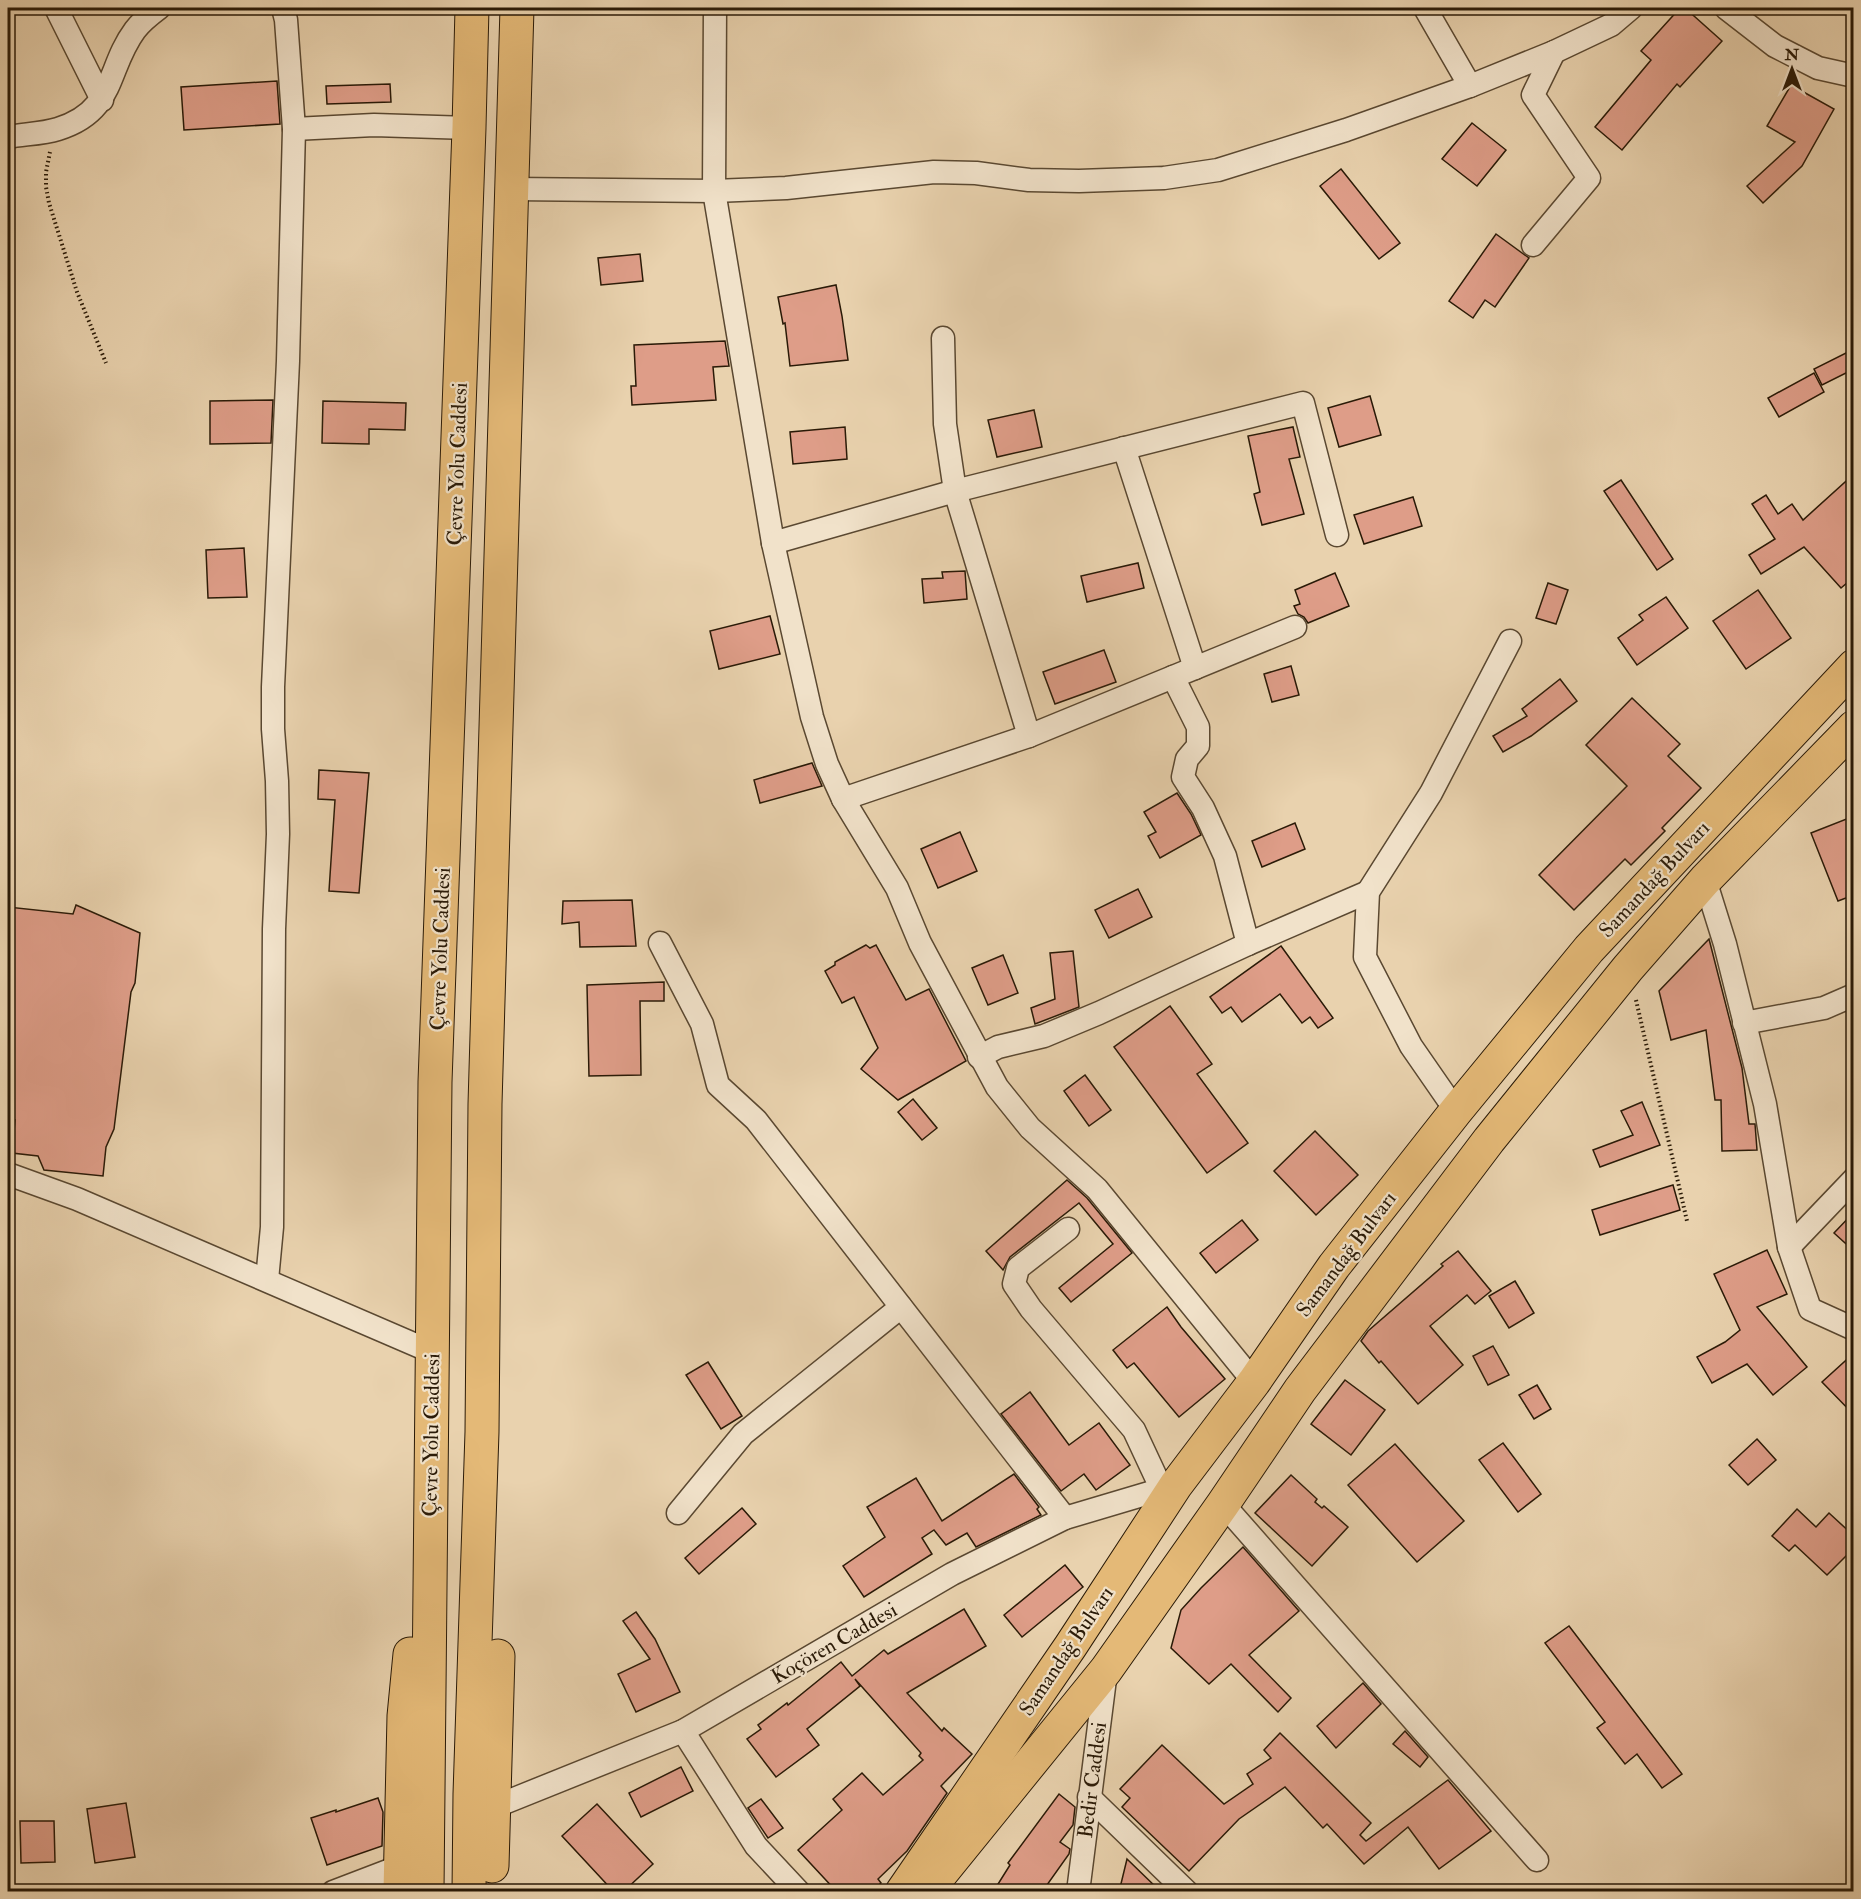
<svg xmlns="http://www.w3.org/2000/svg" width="1861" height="1899" font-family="'IM FELL Double Pica',serif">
<rect width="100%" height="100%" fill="#e9d2ae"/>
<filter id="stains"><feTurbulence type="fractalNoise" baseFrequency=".00333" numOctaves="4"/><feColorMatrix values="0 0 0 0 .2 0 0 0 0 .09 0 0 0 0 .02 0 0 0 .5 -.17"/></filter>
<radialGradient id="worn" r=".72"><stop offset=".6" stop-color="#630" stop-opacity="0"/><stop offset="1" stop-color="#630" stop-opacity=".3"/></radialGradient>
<g fill="#de9d88" stroke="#2a1a07" stroke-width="1.5">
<polygon points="1680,8 1685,8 1722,41 1680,87 1677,84 1622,150 1595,127 1651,60 1641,51"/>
<polygon points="277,81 280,124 184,130 181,87"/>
<polygon points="390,84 391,102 327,104 326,86"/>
<polygon points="1791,85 1834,109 1802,166 1763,203 1747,186 1795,142 1767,126"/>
<polygon points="1472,123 1506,150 1477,186 1442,159"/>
<polygon points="1341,169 1400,243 1379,259 1320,186"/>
<polygon points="1496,234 1529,258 1495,307 1485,300 1473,318 1449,301"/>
<polygon points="640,254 643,281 601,285 598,258"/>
<polygon points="836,285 842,316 848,360 790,366 785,323 783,324 778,297"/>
<polygon points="725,341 729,366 713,367 716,400 632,405 631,386 636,386 634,345"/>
<polygon points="1854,349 1854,369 1822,385 1814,369"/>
<polygon points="1814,373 1824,392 1779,417 1768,398"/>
<polygon points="1370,396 1381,435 1339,447 1328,408"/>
<polygon points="273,400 271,443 210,444 210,401"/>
<polygon points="323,401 406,403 405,430 369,429 369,444 322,443"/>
<polygon points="1034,410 1042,447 997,457 988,420"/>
<polygon points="845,427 847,459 793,464 790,432"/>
<polygon points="1293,427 1300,457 1289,459 1304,514 1262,525 1254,494 1260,492 1248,436"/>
<polygon points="1854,474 1854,577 1841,588 1804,547 1761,574 1749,555 1775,539 1752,504 1766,495 1778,514 1792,504 1803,520"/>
<polygon points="1621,480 1673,559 1657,570 1604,491"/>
<polygon points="1413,497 1422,526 1364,544 1354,515"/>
<polygon points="244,548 247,597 208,598 206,550"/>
<polygon points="1138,563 1144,588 1087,602 1081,576"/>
<polygon points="965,571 967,599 924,603 922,579 943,578 942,572"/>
<polygon points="1335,573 1349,606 1308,623 1304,617 1298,614 1294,606 1300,604 1295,590"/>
<polygon points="1548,583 1568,590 1556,624 1536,618"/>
<polygon points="1758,590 1791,638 1746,669 1713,621"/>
<polygon points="1666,597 1688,628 1637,665 1618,638 1643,620 1639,615"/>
<polygon points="770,616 780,654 719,669 710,631"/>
<polygon points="1104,650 1116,682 1055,704 1043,672"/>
<polygon points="1291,666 1299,695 1272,702 1264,674"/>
<polygon points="1560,679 1577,701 1531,736 1503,752 1493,736 1527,716 1522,709"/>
<polygon points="1632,698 1680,744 1668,756 1701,788 1662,828 1665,831 1631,865 1625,859 1574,910 1539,875 1627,786 1586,745"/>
<polygon points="812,763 822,786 760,803 754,780"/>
<polygon points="319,770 369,773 359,893 329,891 335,800 318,799"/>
<polygon points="1177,793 1191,814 1201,835 1160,858 1148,836 1156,832 1144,812"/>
<polygon points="1854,816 1854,895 1838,901 1811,833"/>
<polygon points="1295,823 1305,849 1262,867 1252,841"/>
<polygon points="960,832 977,871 938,888 921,849"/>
<polygon points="1138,889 1152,917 1109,938 1095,910"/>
<polygon points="632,900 636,946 580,947 579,922 562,924 563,901"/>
<polygon points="76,905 140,933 135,983 131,992 114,1129 106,1147 103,1176 44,1170 38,1156 12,1153 15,1120 8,1119 8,907 73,914"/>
<polygon points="1709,939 1742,1068 1749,1124 1755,1124 1757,1150 1722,1151 1721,1100 1715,1100 1706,1030 1671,1040 1659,991"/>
<polygon points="866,945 870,948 876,945 906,1000 929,989 966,1061 898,1100 861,1069 878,1048 854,997 842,1003 825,971 835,965 835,962"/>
<polygon points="1281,946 1333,1018 1318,1028 1310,1017 1302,1023 1280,994 1242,1022 1231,1007 1222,1013 1210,997"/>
<polygon points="1073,951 1079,1007 1035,1024 1031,1008 1055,999 1050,953"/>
<polygon points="1003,955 1018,993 988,1005 972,968"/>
<polygon points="664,982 664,1001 640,1001 641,1075 589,1076 587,985"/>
<polygon points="1170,1006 1212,1064 1197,1074 1248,1143 1207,1173 1114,1047"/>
<polygon points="1085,1075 1111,1110 1089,1126 1064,1091"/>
<polygon points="913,1099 937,1128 922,1140 898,1112"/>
<polygon points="1642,1102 1660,1145 1600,1167 1593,1150 1633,1135 1621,1111"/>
<polygon points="1315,1131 1358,1175 1316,1215 1274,1171"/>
<polygon points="1067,1180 1087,1198 1132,1253 1071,1302 1059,1288 1113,1244 1079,1203 1010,1257 1003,1270 986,1251"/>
<polygon points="1673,1185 1680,1210 1600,1235 1592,1210"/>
<polygon points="1854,1212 1854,1251 1834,1233"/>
<polygon points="1242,1220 1258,1240 1216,1273 1200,1253"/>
<polygon points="1767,1250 1787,1294 1757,1307 1807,1367 1773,1395 1747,1364 1712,1383 1697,1357 1725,1342 1740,1330 1714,1274"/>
<polygon points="1458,1251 1491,1291 1475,1304 1467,1295 1430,1326 1463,1365 1418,1404 1381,1361 1379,1363 1361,1341 1368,1331 1443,1266 1441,1264"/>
<polygon points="1515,1281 1534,1313 1509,1328 1489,1296"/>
<polygon points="1167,1307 1181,1327 1225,1379 1179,1417 1134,1363 1127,1368 1113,1350"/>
<polygon points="1493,1346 1509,1375 1488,1385 1473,1356"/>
<polygon points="1854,1353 1854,1415 1822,1382"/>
<polygon points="708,1362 742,1416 721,1429 686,1375"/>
<polygon points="1345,1380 1385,1410 1351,1455 1311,1424"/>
<polygon points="1537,1385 1551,1409 1534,1419 1519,1395"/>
<polygon points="1030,1392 1069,1445 1099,1423 1130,1465 1096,1490 1084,1474 1061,1491 1001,1414"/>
<polygon points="1757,1439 1776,1460 1748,1485 1729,1465"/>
<polygon points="1503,1443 1541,1494 1518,1512 1479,1460"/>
<polygon points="1395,1444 1464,1521 1417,1562 1348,1485"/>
<polygon points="1014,1474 1039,1507 1037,1509 1041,1515 976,1547 967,1533 946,1545 934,1530 922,1538 932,1554 864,1597 843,1566 885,1537 867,1507 916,1478 942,1521"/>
<polygon points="1291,1475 1317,1499 1315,1502 1322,1508 1324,1506 1348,1527 1312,1566 1255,1513"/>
<polygon points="742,1508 756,1524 699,1574 685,1558"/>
<polygon points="1797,1509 1816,1527 1829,1513 1854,1536 1854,1548 1827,1575 1795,1545 1789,1551 1772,1536"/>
<polygon points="1243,1547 1299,1611 1249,1655 1291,1698 1278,1712 1231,1664 1209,1684 1171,1648 1181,1610 1201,1588"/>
<polygon points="1065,1565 1083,1587 1022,1637 1004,1615"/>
<polygon points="964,1609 986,1646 907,1693 942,1731 944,1728 972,1754 941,1786 947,1793 907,1851 878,1879 881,1883 871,1892 837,1892 798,1850 842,1810 833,1799 862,1773 883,1795 923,1760 919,1756 921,1753 855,1679 860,1686 807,1729 819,1745 776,1777 747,1739 761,1729 758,1725 787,1703 788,1705 841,1662 852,1676 884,1650 888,1654"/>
<polygon points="636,1612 655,1639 680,1692 636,1712 618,1674 650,1659 623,1621"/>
<polygon points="1569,1626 1682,1774 1662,1788 1637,1754 1625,1764 1597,1728 1605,1722 1545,1643"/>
<polygon points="1363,1683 1381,1704 1336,1748 1317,1726"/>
<polygon points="1405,1731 1428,1757 1420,1767 1393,1744"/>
<polygon points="1280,1733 1371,1823 1360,1835 1366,1841 1448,1780 1491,1831 1439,1869 1408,1827 1364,1864 1327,1824 1323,1828 1285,1787 1239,1819 1189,1871 1122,1807 1130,1798 1120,1789 1162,1745 1224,1804 1253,1784 1247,1774 1271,1758 1264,1750"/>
<polygon points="681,1767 693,1791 641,1817 629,1793"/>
<polygon points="1059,1794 1075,1807 1073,1825 1060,1842 1070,1849 1069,1854 1042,1892 993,1892 1010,1865 1008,1863"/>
<polygon points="378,1798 383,1812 382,1846 327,1865 311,1818 336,1810 336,1812"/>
<polygon points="761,1799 783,1828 768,1838 748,1808"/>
<polygon points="126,1803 135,1857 95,1863 87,1809"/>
<polygon points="597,1804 653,1864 623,1892 614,1892 562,1836"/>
<polygon points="20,1821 54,1821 55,1862 21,1863"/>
<polygon points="1127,1859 1161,1892 1119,1892"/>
</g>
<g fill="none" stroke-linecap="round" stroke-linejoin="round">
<g stroke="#5a4831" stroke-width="25">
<g id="minor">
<polyline points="56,8 102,100"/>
<polyline points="283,8 286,20 294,129 374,125 469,128"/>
<polyline points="715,8 714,191 773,543 812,717 827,764 843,799 897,888 920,943 997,1087 1030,1128 1097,1189 1254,1382"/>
<polyline points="1425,8 1470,86"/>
<polyline points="1726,8 1775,46 1818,68 1854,76"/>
<path d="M8,137c16,-3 34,-3 50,-8 58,-18 48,-60 77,-99 6,-8 16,-16 24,-22"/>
<polyline points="512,189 714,191 786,188 934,172 976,173 1029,180 1079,181 1164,178 1218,170 1346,130 1470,86 1554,52 1611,25 1631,8"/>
<polyline points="1533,245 1589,178 1533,95 1554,52"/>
<polyline points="943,338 945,424 955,491 1029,736"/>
<polyline points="1124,448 1195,668"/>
<polyline points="773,543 955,491 1303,403 1337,535"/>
<polyline points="1173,677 1198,727 1198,746 1187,759 1183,777 1203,808 1225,856 1248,944"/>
<polyline points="843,799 1029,736 1295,627"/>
<polyline points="1705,880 1725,944 1765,1104 1789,1247 1810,1309 1854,1329"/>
<polyline points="660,943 702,1024 718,1085 756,1120 1065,1518"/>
<polyline points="1744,1023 1824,1008 1854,995"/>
<polyline points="979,1057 998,1047 1044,1036 1099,1013 1248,944 1368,892"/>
<polyline points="1456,1111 1411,1046 1365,957 1368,892 1431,793 1510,641"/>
<polyline points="8,1174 77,1199 432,1352"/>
<polyline points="1068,1229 1018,1268 1014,1284 1031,1309 1134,1430 1162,1490"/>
<polyline points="1789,1247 1854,1179"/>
<polyline points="267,1280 272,1227 274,929 278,834 277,781 273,729 273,687 288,361 294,129"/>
<polyline points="1223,1504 1537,1860"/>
<polyline points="678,1513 743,1434 901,1307"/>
<polyline points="683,1731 756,1846 799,1892"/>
<polyline points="1089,1797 1187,1892"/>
<polyline points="494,1807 683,1731 952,1574 1065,1518 1176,1485"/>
<polyline points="333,1892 401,1866"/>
<polyline points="1078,1892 1106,1671"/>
</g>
</g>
<g stroke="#2a1a07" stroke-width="35">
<g id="highway">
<polyline points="492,1866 498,1656"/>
<polyline points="400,1892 404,1716 410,1654"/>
<polyline points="427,1892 435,1082 469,128 472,8"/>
<polyline points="469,1892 470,1794 482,1432 485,1104 517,8"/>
<polyline points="902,1892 1070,1647 1176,1485 1254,1382 1334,1266 1456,1111 1589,949 1854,666"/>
<polyline points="926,1892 1106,1670 1223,1504 1300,1390 1489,1140 1628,968 1705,880 1854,727"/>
</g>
</g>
<g stroke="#2a1a07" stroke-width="4" stroke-dasharray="1.5 3" stroke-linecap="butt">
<polyline points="50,152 46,172 46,187 49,203 77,292 106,363"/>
<polyline points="1636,1000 1687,1221"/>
</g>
<use href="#minor" stroke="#f1e2ca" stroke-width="22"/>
<use href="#highway" stroke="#e4b977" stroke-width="33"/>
</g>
<g text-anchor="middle" stroke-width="4.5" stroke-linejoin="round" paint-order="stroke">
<g font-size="21" fill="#2a1a07" stroke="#f1e2ca">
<text transform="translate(457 464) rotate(-88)" y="7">Çevre Yolu Caddesi</text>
<text transform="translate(1654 879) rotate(-47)" y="7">Samandağ Bulvarı</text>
<text transform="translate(440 949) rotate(-88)" y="7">Çevre Yolu Caddesi</text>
<text transform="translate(1346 1254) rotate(-53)" y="7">Samandağ Bulvarı</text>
<text transform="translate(431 1435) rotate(-89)" y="7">Çevre Yolu Caddesi</text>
<text transform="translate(834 1643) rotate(-30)" y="7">Koçören Caddesi</text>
<text transform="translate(1066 1651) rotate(-56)" y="7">Samandağ Bulvarı</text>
<text transform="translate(1092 1780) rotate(-83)" y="7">Bedir Caddesi</text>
</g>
</g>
<rect width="1861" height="1899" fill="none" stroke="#e9d2ae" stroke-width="30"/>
<rect x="9" y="9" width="1843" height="1881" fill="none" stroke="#2a1a07" stroke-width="3"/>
<rect x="15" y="15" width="1831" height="1869" fill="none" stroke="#2a1a07" stroke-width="1.5"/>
<g transform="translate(1792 69)" stroke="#f1e2ca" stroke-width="4.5" paint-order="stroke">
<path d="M0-4.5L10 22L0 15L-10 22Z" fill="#2a1a07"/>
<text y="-9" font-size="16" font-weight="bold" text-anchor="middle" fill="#2a1a07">N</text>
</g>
<rect width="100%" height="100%" filter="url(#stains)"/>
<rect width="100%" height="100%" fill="url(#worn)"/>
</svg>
